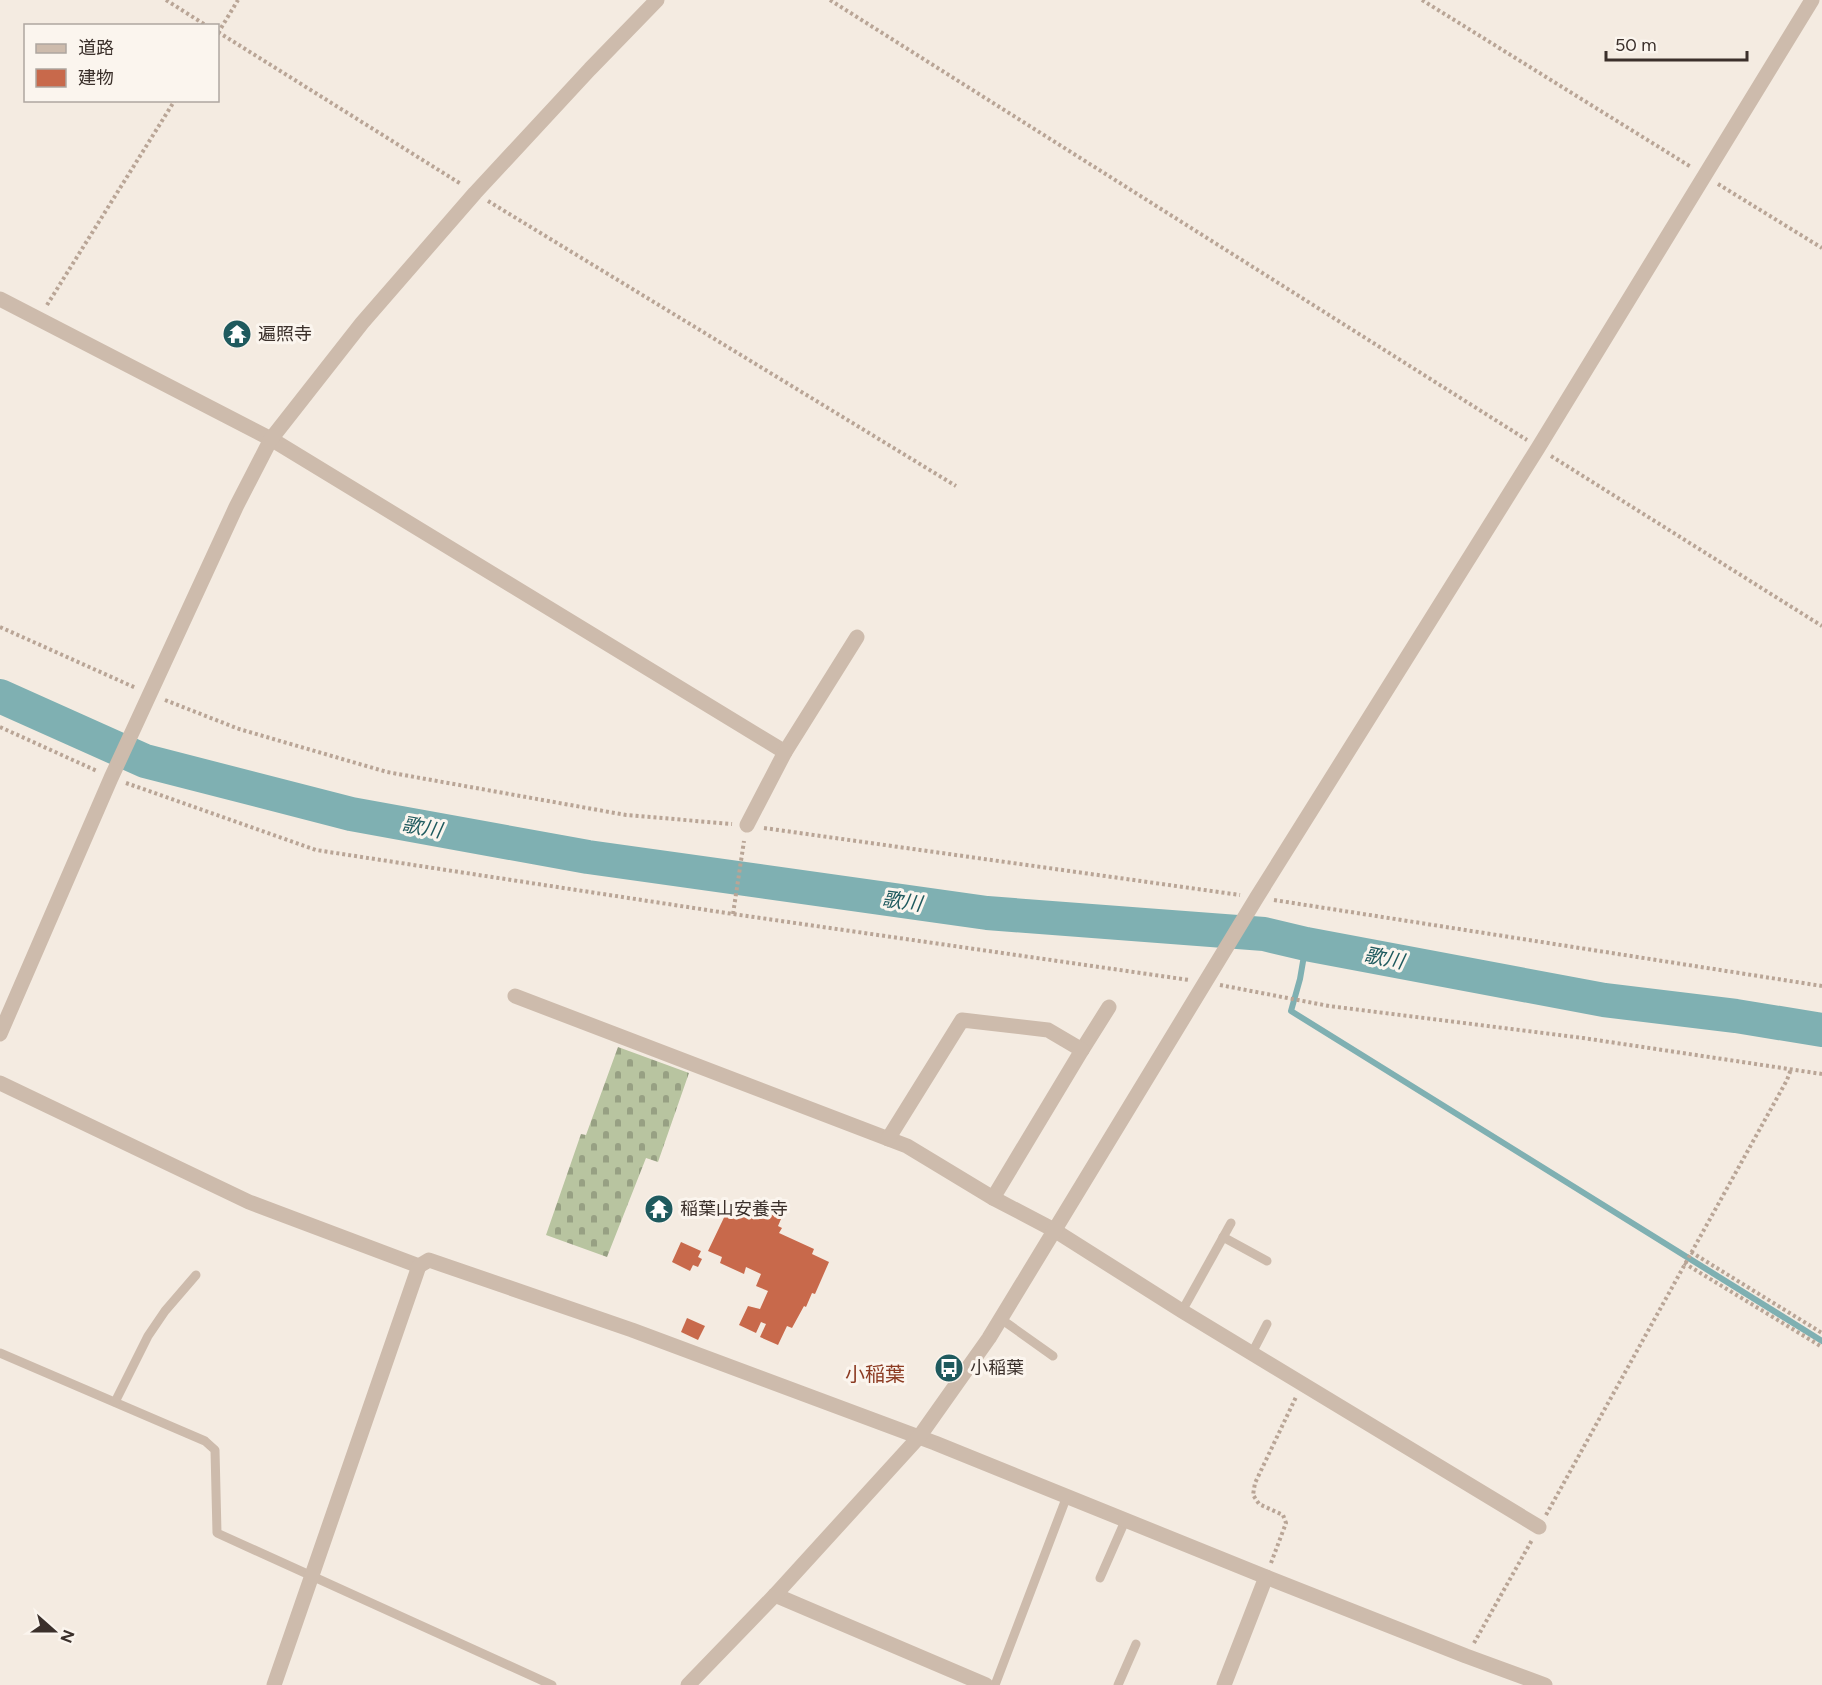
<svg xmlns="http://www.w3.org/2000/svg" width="1822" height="1685" font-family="Figtree,'Noto Sans JP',sans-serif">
<defs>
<pattern id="cemetery-stones" width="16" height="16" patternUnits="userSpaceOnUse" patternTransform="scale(1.5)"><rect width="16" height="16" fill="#b8c4a0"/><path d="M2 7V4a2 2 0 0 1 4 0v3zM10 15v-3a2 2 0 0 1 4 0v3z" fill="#97a083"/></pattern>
</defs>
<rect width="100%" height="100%" fill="#f4ebe1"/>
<polygon fill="url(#cemetery-stones)" points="618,1047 689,1073 658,1162 646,1158 607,1257 546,1235 581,1134 586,1135"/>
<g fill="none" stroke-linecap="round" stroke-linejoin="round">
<g stroke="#7fb0b2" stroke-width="6">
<polyline points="1306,944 1300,979 1291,1011 1822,1341"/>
<polyline points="1816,1029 1822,1019"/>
</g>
<polyline stroke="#7fb0b2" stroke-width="34" points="0,696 145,761 351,814 588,857 987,913 1264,934 1306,944 1604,1000 1736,1016 1822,1030"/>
</g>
<g fill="#c8694b">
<polygon points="737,1199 781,1219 778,1226 782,1228 779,1233 814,1249 812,1254 829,1262 815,1294 812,1293 806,1307 804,1306 792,1328 787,1326 778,1345 760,1337 766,1324 761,1322 756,1333 739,1325 748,1306 760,1309 768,1291 756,1286 761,1274 746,1267 744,1274 720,1263 722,1257 708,1251 731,1203 734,1205"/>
<polygon points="681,1242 701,1251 698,1257 702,1259 698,1267 693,1265 690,1271 672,1262"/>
<polygon points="687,1318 705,1326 698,1340 681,1332"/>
</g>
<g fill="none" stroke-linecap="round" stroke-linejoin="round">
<g stroke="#b9a596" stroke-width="4" stroke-dasharray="3 3" stroke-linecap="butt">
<polyline points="166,0 207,26"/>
<polyline points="830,0 1527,440"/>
<polyline points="1422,0 1691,167"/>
<polyline points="218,32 461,184"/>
<polyline points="218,33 238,0"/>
<polyline points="1718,184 1822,248"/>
<polyline points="488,201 956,486"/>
<polyline points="47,305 175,100"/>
<polyline points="1551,456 1822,626"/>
<polyline points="0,627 136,688"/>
<polyline points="165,700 239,729 387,772 626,815 732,824"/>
<polyline points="0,727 97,771"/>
<polyline points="126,783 316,850 733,914 1189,980"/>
<polyline points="764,828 1240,895"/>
<polyline points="1274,900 1822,986"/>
<polyline points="733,914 744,841"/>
<polyline points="1220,985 1329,1006 1583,1038 1822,1074"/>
<polyline points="1691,1252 1822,1333"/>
<polyline points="1684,1263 1822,1347"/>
<polyline points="1546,1515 1787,1080 1791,1069"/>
<polyline points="1271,1563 1286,1523 1283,1515 1259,1504 1253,1495 1255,1483 1296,1397"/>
<polyline points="1474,1643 1532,1540"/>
</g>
<g stroke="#cdbbac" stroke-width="9">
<polyline points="1223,1237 1267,1261"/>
<polyline points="1182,1311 1231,1223"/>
<polyline points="1001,1319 1053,1356"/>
<polyline points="0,1353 205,1441 215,1450 217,1533 552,1685"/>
<polyline points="1252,1353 1267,1324"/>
<polyline points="115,1402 148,1336 165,1311 196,1275"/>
<polyline points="1100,1578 1125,1521"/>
<polyline points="995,1685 1067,1496"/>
<polyline points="1118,1685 1136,1644"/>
</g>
<g stroke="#cdbbac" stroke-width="15">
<polyline points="0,299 271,439 785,752"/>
<polyline points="747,825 785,752 857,637"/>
<polyline points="515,996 907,1146 993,1198 1054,1230 1182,1311 1539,1527"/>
<polyline points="0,1034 111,778 236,507 271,439 362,323 475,193 590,69 657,0"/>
<polyline points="1082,1050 1109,1007"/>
<polyline points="0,1083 249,1202 419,1266"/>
<polyline points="888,1139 962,1020 1048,1030 1082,1050 993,1198"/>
<polyline points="1266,1577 1466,1656 1545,1685"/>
<polyline points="775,1595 986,1685"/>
<polyline points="274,1685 419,1266 429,1260 632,1330 935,1443 1266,1577 1224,1685"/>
</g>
<polyline stroke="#cdbbac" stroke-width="15" points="688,1685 775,1595 919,1437 989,1338 1257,897 1538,448 1812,0"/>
</g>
<defs>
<g id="temple-disc" transform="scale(1.5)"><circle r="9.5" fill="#1f5a5e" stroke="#fbf5ee"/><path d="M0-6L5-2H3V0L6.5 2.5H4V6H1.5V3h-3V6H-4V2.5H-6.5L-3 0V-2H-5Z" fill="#fff"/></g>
<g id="bus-disc" transform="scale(1.5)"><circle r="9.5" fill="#1f5a5e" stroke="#fbf5ee"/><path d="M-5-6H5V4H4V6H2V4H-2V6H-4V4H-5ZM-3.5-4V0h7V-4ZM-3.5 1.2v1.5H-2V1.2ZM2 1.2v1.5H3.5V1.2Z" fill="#fff"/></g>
</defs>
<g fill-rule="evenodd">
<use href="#temple-disc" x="237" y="334"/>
<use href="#temple-disc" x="659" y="1209"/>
<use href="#bus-disc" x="949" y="1368"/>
</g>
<g text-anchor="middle" stroke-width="6" stroke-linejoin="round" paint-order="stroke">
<g font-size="18" fill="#3b302b" stroke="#fbf5ee" text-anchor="start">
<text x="258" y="340">遍照寺</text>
<text x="680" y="1215">稲葉山安養寺</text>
<text x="970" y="1374">小稲葉</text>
</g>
<g font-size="20" font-style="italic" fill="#1f5a5e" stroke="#fbf5ee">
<text transform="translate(422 827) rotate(10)" y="7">歌川</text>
<text transform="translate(902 901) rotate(8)" y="7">歌川</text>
<text transform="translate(1384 958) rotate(11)" y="7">歌川</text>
</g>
<g font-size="20" fill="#8c3b22" stroke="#fbf5ee">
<text x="875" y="1381">小稲葉</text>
</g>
</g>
<rect x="24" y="24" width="195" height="78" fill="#fbf5ee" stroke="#aea6a0" stroke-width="1.5"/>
<rect x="36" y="44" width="30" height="9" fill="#cdbbac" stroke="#aea6a0" stroke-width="1.5"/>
<text x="78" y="54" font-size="18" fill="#3b302b">道路</text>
<rect x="36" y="69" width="30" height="18" fill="#c8694b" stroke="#aea6a0" stroke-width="1.5"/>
<text x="78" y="84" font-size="18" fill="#3b302b">建物</text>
<g transform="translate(54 1631) rotate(111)" stroke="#fbf5ee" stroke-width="4.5" paint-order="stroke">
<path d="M0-4.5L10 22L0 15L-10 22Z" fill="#3b302b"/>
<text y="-9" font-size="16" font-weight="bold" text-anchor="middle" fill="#3b302b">N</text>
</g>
<path d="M1606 51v9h141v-9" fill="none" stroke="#3b302b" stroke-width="3"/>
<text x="1615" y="51" font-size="18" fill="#3b302b" stroke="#fbf5ee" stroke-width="4.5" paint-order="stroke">50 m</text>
</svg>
